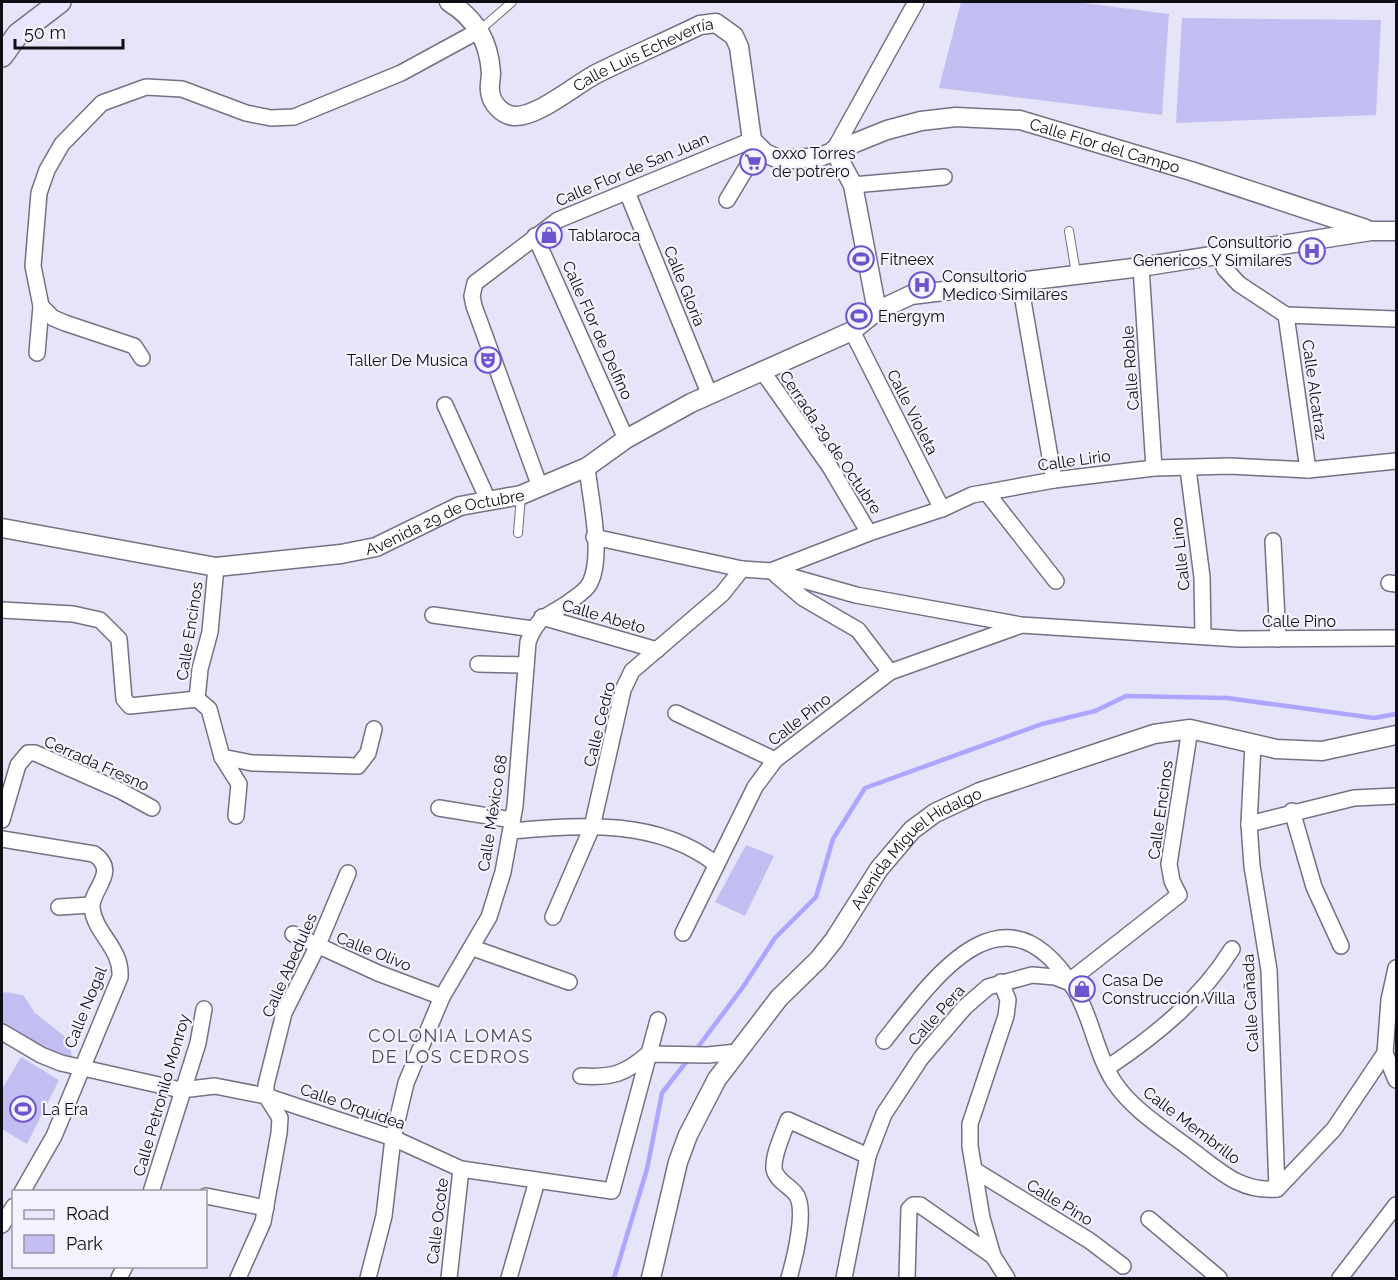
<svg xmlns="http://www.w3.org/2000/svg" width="1398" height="1280" font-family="Raleway,sans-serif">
<rect width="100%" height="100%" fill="#e5e4f8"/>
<g fill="#c3bef1">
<polygon points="961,2 1076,2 1169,14 1162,115 939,88"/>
<polygon points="1182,18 1381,20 1376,115 1176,123"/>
<polygon points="746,845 774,856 745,916 715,902"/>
<polygon points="4,992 23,995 35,1013 69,1040 72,1057 47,1053 2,1027 2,998"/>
<polygon points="21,1057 59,1080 27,1144 2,1129 2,1089"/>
</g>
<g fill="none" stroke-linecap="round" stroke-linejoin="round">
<g stroke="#afa4ff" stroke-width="4.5">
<polyline points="695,1051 743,987 775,938 816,897 833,839 865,788 1042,724 1095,711 1126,696 1227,698 1374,718 1396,714"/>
<polyline points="614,1278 647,1169 662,1093 690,1057"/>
</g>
<g stroke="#737283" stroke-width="10">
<g id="service">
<polyline points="480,30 512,2"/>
<polyline points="1069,231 1076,273"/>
<polyline points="518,533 521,496"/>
</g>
</g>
<g stroke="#737283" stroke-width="18">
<g id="minor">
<polyline points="834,150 916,2"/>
<polyline points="853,185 944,177"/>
<polyline points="627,192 709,393"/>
<polyline points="727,200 759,147"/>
<polyline points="535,236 626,439"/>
<polyline points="1218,254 1225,269 1239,284 1286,315 1396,319"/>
<polyline points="1141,267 1154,468"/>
<polyline points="1020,283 1054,480"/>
<polyline points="41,306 53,318 65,323 134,346 142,358"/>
<polyline points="1286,315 1308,470"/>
<polyline points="852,331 942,509"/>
<polyline points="37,353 41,306 33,266 39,193 47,170 62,144 102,103 146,87 182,89 246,113 271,118 294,117 401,73 480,30"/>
<polyline points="763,372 830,467 869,533"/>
<polyline points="445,405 488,500"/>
<polyline points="1188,469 1202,577 1203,636"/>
<polyline points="540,487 474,306 472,296 475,283 558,220 752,140"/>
<polyline points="987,493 1056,581"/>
<polyline points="594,537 742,569 771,571 856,595 1021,625 1239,639 1396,638"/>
<polyline points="1273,541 1278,639"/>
<polyline points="771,571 869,533 942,509 972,495 1054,480 1154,468 1230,466 1308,470 1396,461"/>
<polyline points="776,575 803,598 858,630 890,672"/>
<polyline points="1389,583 1396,584"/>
<polyline points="2,610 73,614 100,620 119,639 124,699 130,706 197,699"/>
<polyline points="433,615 533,629"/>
<polyline points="542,617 657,650"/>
<polyline points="478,664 526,665"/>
<polyline points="197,699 209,709 222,757 252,763 358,766 368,753 374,729"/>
<polyline points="197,699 200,669 210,632 216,567"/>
<polyline points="676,713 775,760"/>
<polyline points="1253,744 1249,824 1252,866 1269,970 1277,1189"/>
<polyline points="222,757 239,784 236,816"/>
<polyline points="439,808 512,820"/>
<polyline points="1292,811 1314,887 1341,946"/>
<polyline points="2,820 18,765 28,753 35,753 121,791 152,808"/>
<polyline points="1249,824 1354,798 1396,796"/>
<path d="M511,831c72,-6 145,-13 205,33"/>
<path d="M2,839l92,15c26,18 -4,36 -2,54 3,26 30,40 28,69l-66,159 -32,56"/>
<polyline points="59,907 91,905"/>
<polyline points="553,917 592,827 623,690 632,671 722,594 742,569"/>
<polyline points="683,933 755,787 775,760 890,672 1019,626"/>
<polyline points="293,934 378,973 442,997"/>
<polyline points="473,948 569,982"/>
<polyline points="1001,982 1008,1000 1006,1016 970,1124 970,1146 982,1218 993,1256 1007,1278"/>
<polyline points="2,1032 41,1055 61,1063 181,1090 215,1086 266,1096 393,1138 461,1169 612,1191 658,1020"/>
<path d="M884,1041c52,-66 121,-165 191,-51 17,28 21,64 39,92 20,30 55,50 83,72 26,20 46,38 80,35l57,-60 51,-76 4,-53 7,-32"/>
<polyline points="1385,1053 1396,1080"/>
<path d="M1107,1068c48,-32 94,-69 125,-119"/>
<path d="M581,1076c31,2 44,-2 67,-22l60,1 29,-3"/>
<polyline points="976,1171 1090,1241 1123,1266"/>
<polyline points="151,1192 198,1043 204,1009"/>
<polyline points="206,1196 266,1208"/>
<polyline points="1149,1219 1219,1278"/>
<polyline points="2,1225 14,1206"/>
<polyline points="119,1278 125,1266"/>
<polyline points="238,1278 263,1222 279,1133 280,1118 266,1096 266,1085 284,1013 317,947 348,873"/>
<path d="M368,1278l16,-62 9,-78 13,-55 36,-86 47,-80 14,-45 12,-66 13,-164c10,-27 20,-25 41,-40 7,-5 17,-11 21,-19 14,-28 0,-85 -3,-116"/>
<polyline points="449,1278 461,1169"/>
<polyline points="509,1278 537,1181"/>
<path d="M789,1278c5,-17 19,-71 6,-85 -7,-8 -19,-13 -21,-24 -1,-15 9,-35 14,-49l80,36"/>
<polyline points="844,1278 868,1156 884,1114 921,1058 965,1007 988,987 1032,975 1055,977 1068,982 1179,895 1172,881 1169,864 1190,729"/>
<polyline points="907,1278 909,1209 913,1205 920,1205 993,1256"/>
<polyline points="1340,1278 1396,1205"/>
</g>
</g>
<g stroke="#737283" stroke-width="21">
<g id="tertiary">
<path id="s1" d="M449,2c27,17 40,39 42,71 0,6 -2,13 -1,18 1,12 12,24 24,25 24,1 61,-31 82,-42 34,-17 69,-32 104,-49l16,-2 18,13 5,11 13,93 13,13 16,7 39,-3 67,-27 34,-9 35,-4 64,3 171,51 175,58"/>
<polyline points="834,150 853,185 877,311"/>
<path id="s2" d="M2,528l214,39 125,-13 35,-7 84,-41 61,-11 66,-28 39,-28 65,-36 161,-72 25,-20 34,-16 230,-28 230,-36h25"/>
<path id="s3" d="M651,1278l27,-116 10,-27 29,-56 62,-81 39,-38 16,-20 45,-71 33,-39 23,-17 45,-21 174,-58 36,-5 86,20 46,2 74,-16"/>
</g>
</g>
<g stroke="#737283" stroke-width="24">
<polyline id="secondary" points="2,56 18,34 60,2"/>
</g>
<use href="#service" stroke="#fff" stroke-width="8"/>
<use href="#minor" stroke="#fff" stroke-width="15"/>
<use href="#tertiary" stroke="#fff" stroke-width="18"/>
<use href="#secondary" stroke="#e8e5ff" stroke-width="21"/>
</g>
<defs>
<g id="supermarket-ring" transform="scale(1.35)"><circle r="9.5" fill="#f3f2fe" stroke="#6d53cd" stroke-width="1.5"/><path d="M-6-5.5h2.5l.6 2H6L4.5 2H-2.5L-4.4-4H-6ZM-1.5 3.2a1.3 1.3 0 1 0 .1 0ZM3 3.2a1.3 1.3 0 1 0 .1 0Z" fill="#6d53cd"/></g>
<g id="shop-ring" transform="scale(1.35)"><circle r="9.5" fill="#f3f2fe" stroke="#6d53cd" stroke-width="1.5"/><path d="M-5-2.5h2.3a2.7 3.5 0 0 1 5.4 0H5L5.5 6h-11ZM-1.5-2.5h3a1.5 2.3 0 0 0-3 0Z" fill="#6d53cd"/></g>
<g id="hospital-ring" transform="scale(1.35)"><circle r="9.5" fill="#f3f2fe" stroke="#6d53cd" stroke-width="1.5"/><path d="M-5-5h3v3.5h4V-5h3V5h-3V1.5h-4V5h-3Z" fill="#6d53cd"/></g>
<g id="stadium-ring" transform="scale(1.35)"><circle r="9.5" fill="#f3f2fe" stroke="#6d53cd" stroke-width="1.5"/><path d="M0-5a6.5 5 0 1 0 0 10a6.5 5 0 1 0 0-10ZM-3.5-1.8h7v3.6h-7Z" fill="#6d53cd"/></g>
<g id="theatre-ring" transform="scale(1.35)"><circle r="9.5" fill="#f3f2fe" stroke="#6d53cd" stroke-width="1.5"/><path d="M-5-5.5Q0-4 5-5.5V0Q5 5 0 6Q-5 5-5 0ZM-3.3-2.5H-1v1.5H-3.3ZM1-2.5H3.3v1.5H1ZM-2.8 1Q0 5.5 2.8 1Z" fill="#6d53cd"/></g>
</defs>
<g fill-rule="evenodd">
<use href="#supermarket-ring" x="753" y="162"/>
<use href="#shop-ring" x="549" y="235"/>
<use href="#hospital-ring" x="1312" y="251"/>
<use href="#stadium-ring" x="861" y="259"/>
<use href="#hospital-ring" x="922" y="285"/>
<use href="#stadium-ring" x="859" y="316"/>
<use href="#theatre-ring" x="488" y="360"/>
<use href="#shop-ring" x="1082" y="989"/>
<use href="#stadium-ring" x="23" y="1109"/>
</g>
<g text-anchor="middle" stroke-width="4.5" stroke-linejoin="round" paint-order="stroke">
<g font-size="16" fill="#0f0e15" stroke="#f3f2fe">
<text dy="6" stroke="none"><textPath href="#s1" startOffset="286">Calle Luis Echeverría</textPath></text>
<text dy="6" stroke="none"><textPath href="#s1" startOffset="864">Calle Flor del Campo</textPath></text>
<text transform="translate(632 169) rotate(-23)" y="6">Calle Flor de San Juan</text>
<text transform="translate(685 286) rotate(68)" y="6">Calle Gloria</text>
<text transform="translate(598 330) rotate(66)" y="6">Calle Flor de Delfino</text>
<text transform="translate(1130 368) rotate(-94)" y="6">Calle Roble</text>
<text transform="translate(1315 390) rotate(82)" y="6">Calle Alcatraz</text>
<text transform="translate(913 412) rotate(63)" y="6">Calle Violeta</text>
<text transform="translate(831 442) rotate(56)" y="6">Cerrada 29 de Octubre</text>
<text transform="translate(1074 460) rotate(-8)" y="6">Calle Lirio</text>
<text dy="6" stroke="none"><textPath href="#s2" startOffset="453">Avenida 29 de Octubre</textPath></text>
<text transform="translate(1180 554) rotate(-96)" y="6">Calle Lino</text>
<text transform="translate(604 616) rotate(16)" y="6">Calle Abeto</text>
<text x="1299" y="627">Calle Pino</text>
<text transform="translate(189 631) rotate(-81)" y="6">Calle Encinos</text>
<text transform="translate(799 719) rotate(-38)" y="6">Calle Pino</text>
<text transform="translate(599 724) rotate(-76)" y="6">Calle Cedro</text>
<text transform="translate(97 763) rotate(24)" y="6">Cerrada Fresno</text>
<text transform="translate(1160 810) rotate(-82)" y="6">Calle Encinos</text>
<text transform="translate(492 813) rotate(-81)" y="6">Calle México 68</text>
<text dy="6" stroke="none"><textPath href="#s3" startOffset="519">Avenida Miguel Hidalgo</textPath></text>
<text transform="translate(374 951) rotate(22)" y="6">Calle Olivo</text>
<text transform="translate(289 965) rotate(-66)" y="6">Calle Abedules</text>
<text transform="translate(1250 1003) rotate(-93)" y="6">Calle Cañada</text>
<text transform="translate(85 1007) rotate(-68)" y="6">Calle Nogal</text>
<text transform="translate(936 1015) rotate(-48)" y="6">Calle Pera</text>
<text transform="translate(161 1095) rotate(-74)" y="6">Calle Petronilo Monroy</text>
<text transform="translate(353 1106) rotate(19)" y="6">Calle Orquídea</text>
<text transform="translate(1192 1125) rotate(37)" y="6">Calle Membrillo</text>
<text transform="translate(1060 1202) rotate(31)" y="6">Calle Pino</text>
<text transform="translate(437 1221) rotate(-83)" y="6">Calle Ocote</text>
</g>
<g font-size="16" fill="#0f0e15" stroke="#f3f2fe" text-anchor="start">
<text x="772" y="159">oxxo Torres<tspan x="772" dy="18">de potrero</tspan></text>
<text x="568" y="241">Tablaroca</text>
<text x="1292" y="248" text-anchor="end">Consultorio<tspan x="1292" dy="18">Genericos Y Similares</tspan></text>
<text x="880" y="265">Fitneex</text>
<text x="942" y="282">Consultorio<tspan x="942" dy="18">Medico Similares</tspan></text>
<text x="878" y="322">Energym</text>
<text x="468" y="366" text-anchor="end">Taller De Musica</text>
<text x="1102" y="986">Casa De<tspan x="1102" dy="18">Construccion Villa</tspan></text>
<text x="42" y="1115">La Era</text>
</g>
<g font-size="18" letter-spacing="1.5" fill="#4b4a59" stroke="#f3f2fe">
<text x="451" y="1042">COLONIA LOMAS<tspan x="451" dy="21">DE LOS CEDROS</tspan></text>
</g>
</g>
<rect width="1398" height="1280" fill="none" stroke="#0f0e15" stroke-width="6"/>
<rect x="12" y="1190" width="195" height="78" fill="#f3f2fe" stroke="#9897a1" stroke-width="1.5"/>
<rect x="24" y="1210" width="30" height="9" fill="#e8e5ff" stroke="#9897a1" stroke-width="1.5"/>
<text x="66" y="1220" font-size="18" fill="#0f0e15">Road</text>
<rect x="24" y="1235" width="30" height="18" fill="#c3bef1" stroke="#9897a1" stroke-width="1.5"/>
<text x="66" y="1250" font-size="18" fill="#0f0e15">Park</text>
<path d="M15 39v9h108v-9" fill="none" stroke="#0f0e15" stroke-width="3"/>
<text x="24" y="39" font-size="18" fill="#0f0e15" stroke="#f3f2fe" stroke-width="4.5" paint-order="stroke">50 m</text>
</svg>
